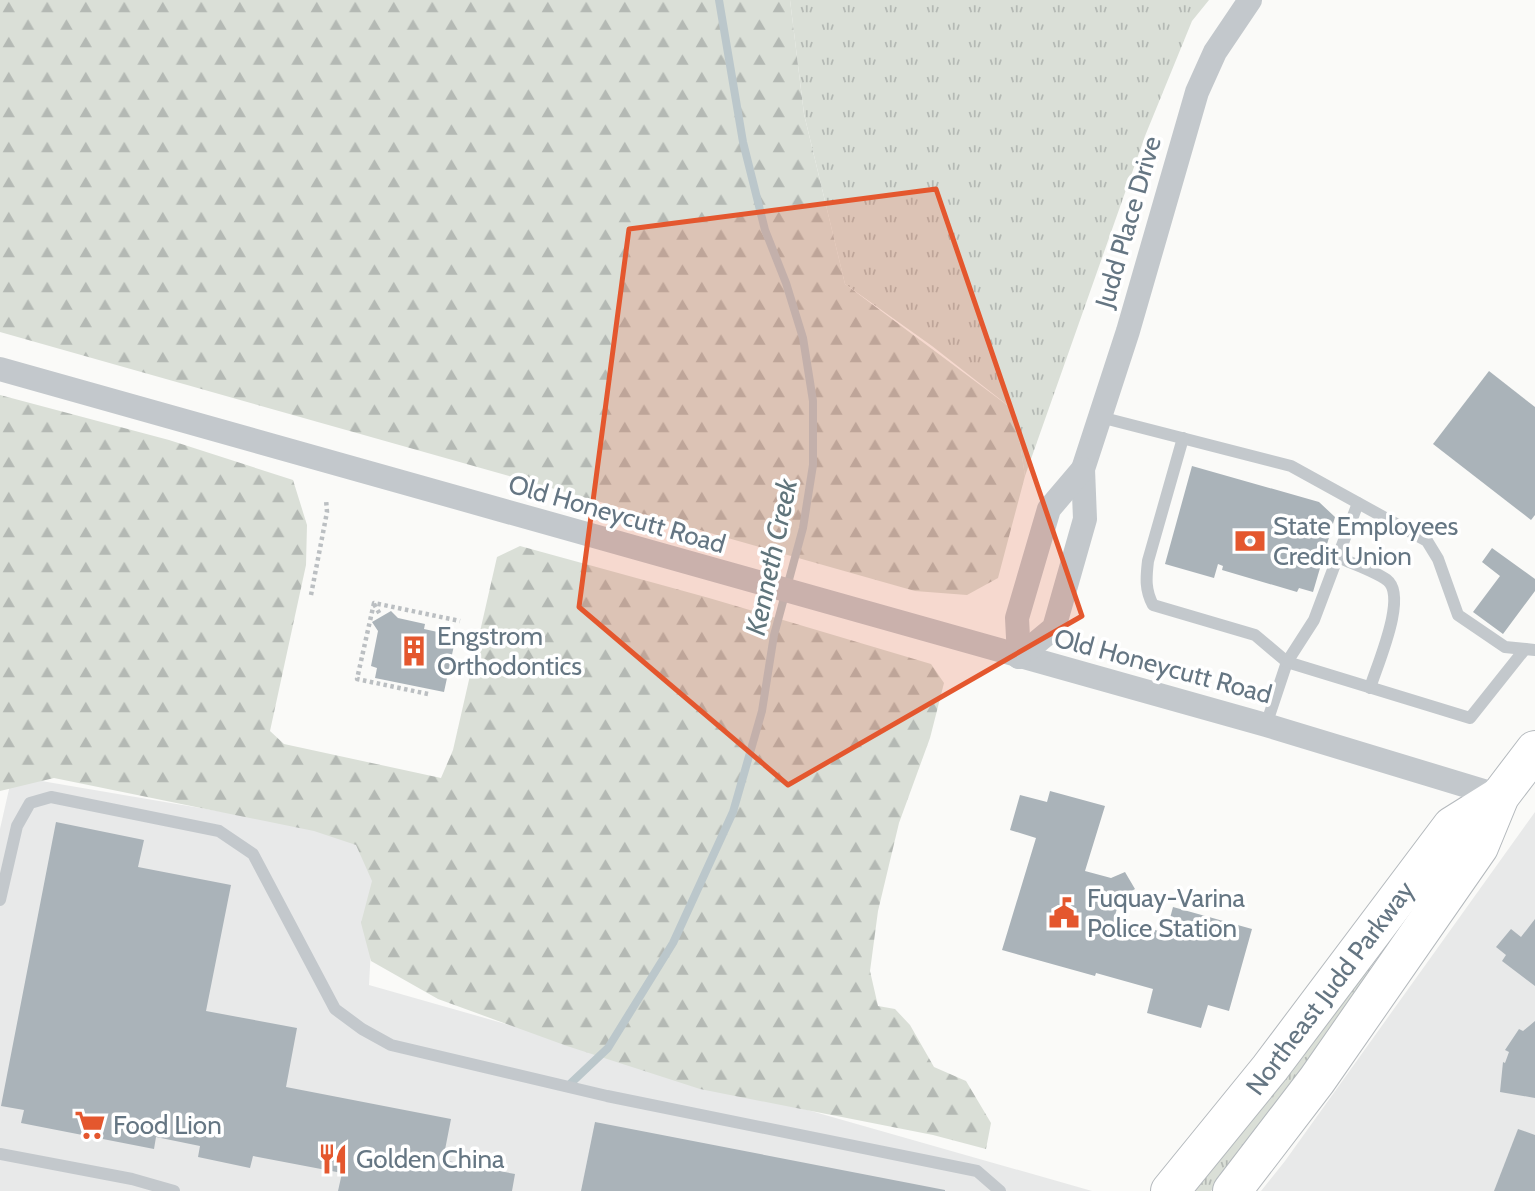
<svg xmlns="http://www.w3.org/2000/svg" width="1535" height="1191" font-family="Cabin,sans-serif">
<defs>
<pattern id="grass-tufts" width="24" height="20" patternUnits="userSpaceOnUse" patternTransform="scale(1.75)"><rect width="24" height="20" fill="#dadfd7"/><path d="M3 7l-1-3M5 7V3M7 7l1-3M15 17l-1-3M17 17v-4M19 17l1-3" fill="none" stroke="#b4b9b4"/></pattern>
<pattern id="forest-firs" width="22" height="20" patternUnits="userSpaceOnUse" patternTransform="scale(1.75)"><rect width="22" height="20" fill="#dadfd7"/><path d="M5 1l3.5 6h-7zM16 11l3.5 6h-7z" fill="#b4b9b4"/></pattern>
</defs>
<rect width="100%" height="100%" fill="#fafaf8"/>
<g fill="#e8e9e9">
<polygon points="12,776 377,838 369,985 1092,1191 0,1191 0,829"/>
<polygon points="1535,812 1535,1191 1261,1191 1285,1161"/>
</g>
<g fill="url(#grass-tufts)">
<polygon points="790,0 1209,0 1192,21 1145,136 1025,476 1015,411 932,346 845,284 804,114"/>
<polygon points="1366,966 1373,970 1232,1167 1211,1191 1191,1191"/>
</g>
<g fill="url(#forest-firs)">
<polygon points="0,0 790,0 804,114 845,284 1015,411 1025,476 998,578 967,595 915,591 0,332"/>
<polygon points="0,395 169,440 293,480 307,525 306,565 270,731 284,744 441,778 453,750 497,557 520,546 709,598 931,664 944,683 930,738 899,823 878,911 870,971 878,1006 895,1009 910,1025 934,1067 966,1081 991,1123 986,1149 933,1135 700,1089 567,1046 438,999 371,961 361,923 372,881 356,845 314,831 54,778 0,791"/>
</g>
<g fill="none" stroke-linecap="round" stroke-linejoin="round">
<polyline stroke="#bbc7cb" stroke-width="8" points="571,1083 608,1048 673,943 733,812 762,711 774,635 803,528 813,465 813,401 803,338 786,283 765,230 743,142 719,0"/>
</g>
<g fill="#aab3b9">
<polygon points="1489,371 1535,407 1535,515 1531,520 1433,444"/>
<polygon points="1192,466 1319,502 1335,517 1313,592 1299,588 1297,592 1222,570 1223,566 1218,564 1214,578 1165,564"/>
<polygon points="1492,548 1535,579 1535,591 1503,634 1473,612 1500,576 1482,562"/>
<polygon points="391,611 398,618 425,624 424,629 456,636 444,692 375,678 377,668 371,666 378,631 372,622"/>
<polygon points="1050,791 1105,806 1085,871 1111,878 1125,872 1135,889 1120,898 1114,919 1166,933 1173,907 1252,929 1229,1011 1208,1005 1201,1028 1147,1013 1153,989 1096,973 1095,976 1002,950 1036,838 1010,830 1020,795 1047,802"/>
<polygon points="56,822 144,840 138,867 231,885 206,1011 297,1028 286,1087 451,1119 443,1160 515,1174 512,1191 338,1191 342,1173 253,1156 250,1168 198,1157 200,1146 156,1137 154,1149 21,1123 24,1110 1,1106"/>
<polygon points="1535,919 1535,986 1502,961 1506,955 1496,947 1511,929 1521,937"/>
<polygon points="1535,1021 1535,1098 1500,1092 1503,1062 1505,1063 1509,1052 1505,1050 1519,1029 1523,1031"/>
<polygon points="595,1122 945,1190 945,1191 581,1191"/>
<polygon points="1518,1129 1535,1135 1535,1191 1494,1191"/>
</g>
<g fill="none" stroke-linecap="round" stroke-linejoin="round">
<g stroke="#b4b9bd" stroke-width="40">
<g id="highway">
<polyline points="1170,1191 1270,1068 1452,826 1500,796"/>
<polyline points="1232,1191 1317,1080 1479,847 1500,796 1535,750"/>
</g>
</g>
<g stroke="#bbbfc2" stroke-width="4.5" stroke-dasharray="3.5 3.5" stroke-linecap="butt">
<polyline points="311,595 327,512 326,499"/>
<polyline points="374,604 381,616"/>
<polyline points="428,694 357,679 374,603 460,621"/>
</g>
<g stroke="#c3c8cc" stroke-width="12">
<polyline points="1100,417 1291,466 1427,541 1438,559 1458,615 1505,647 1535,650"/>
<path d="M1183,438l-35,123c-2,17 -3,29 5,44l102,30 32,27 -21,63"/>
<polyline points="1358,503 1314,620 1287,662 1470,718 1525,649"/>
<path d="M1338,557c15,7 35,13 49,23 21,16 -10,85 -17,108"/>
<polyline points="0,900 17,826 30,803 51,797 219,831 253,854 335,1009 362,1029 391,1045 607,1096 977,1171 1000,1191"/>
<polyline points="0,1154 132,1179 174,1191"/>
</g>
<g stroke="#c3c8cc" stroke-width="24">
<polyline points="0,369 1266,725 1500,796"/>
<polyline points="1019,657 1054,628 1085,519 1083,469 1128,331 1197,92 1215,52 1250,0"/>
<polyline points="1019,657 1017,618 1049,509 1083,469"/>
</g>
<use href="#highway" stroke="#fff" stroke-width="38"/>
</g>
<path fill="#e4572e" fill-opacity="0.2" stroke="#e4572e" stroke-width="5" stroke-linejoin="round" d="M936,189l146,427 -294,169 -209,-178 50,-378z"/>
<defs>
<g id="bank-bare" transform="scale(2.415)"><path d="M-6-4H6V4H-6ZM0-2.3a2.3 2.3 0 1 0 0 4.6a2.3 2.3 0 1 0 0-4.6Z" fill="#e4572e" stroke="#fff" stroke-width="2.5" paint-order="stroke"/></g>
<g id="building-bare" transform="scale(2.415)"><path d="M-4-6H4V6H1V3H-1V6H-4ZM-2.5-4.3h1.7v1.8h-1.7ZM.8-4.3h1.7v1.8H.8ZM-2.5-1h1.7V.8h-1.7ZM.8-1h1.7V.8H.8Z" fill="#e4572e" stroke="#fff" stroke-width="2.5" paint-order="stroke"/></g>
<g id="civic-bare" transform="scale(2.415)"><path d="M-.6-6.5H3V-4.5H.6V-3L4-1V1h2V6H-6V1h2V-1L-.6-3ZM-1.2 2.5V6h2.4V2.5Z" fill="#e4572e" stroke="#fff" stroke-width="2.5" paint-order="stroke"/></g>
<g id="supermarket-bare" transform="scale(2.415)"><path d="M-6-5.5h2.5l.6 2H6L4.5 2H-2.5L-4.4-4H-6ZM-1.5 3.2a1.3 1.3 0 1 0 .1 0ZM3 3.2a1.3 1.3 0 1 0 .1 0Z" fill="#e4572e" stroke="#fff" stroke-width="2.5" paint-order="stroke"/></g>
<g id="restaurant-bare" transform="scale(2.415)"><path d="M-5-6h1v4h1v-4h1v4h1v-4h1v5L-1.5 .5V6h-2V.5L-5-1ZM5-6V6H3V1.5H1.5Q1.5-4 5-6Z" fill="#e4572e" stroke="#fff" stroke-width="2.5" paint-order="stroke"/></g>
</defs>
<g fill-rule="evenodd">
<use href="#bank-bare" x="1250" y="541"/>
<use href="#building-bare" x="414" y="651"/>
<use href="#civic-bare" x="1064" y="913"/>
<use href="#supermarket-bare" x="90" y="1125"/>
<use href="#restaurant-bare" x="333" y="1159"/>
</g>
<g text-anchor="middle" stroke-width="7" stroke-linejoin="round" paint-order="stroke">
<g font-size="26" fill="#657683" stroke="#fff">
<text transform="translate(1128 222) rotate(-74)" y="9">Judd Place Drive</text>
<text transform="translate(617 514) rotate(16)" y="9">Old Honeycutt Road</text>
<text transform="translate(1163 666) rotate(15)" y="9">Old Honeycutt Road</text>
<text transform="translate(1330 988) rotate(-53)" y="9">Northeast Judd Parkway</text>
</g>
<g font-size="26" fill="#657683" stroke="#fff" text-anchor="start">
<text x="1273" y="535">State Employees<tspan x="1273" dy="30">Credit Union</tspan></text>
<text x="437" y="645">Engstrom<tspan x="437" dy="30">Orthodontics</tspan></text>
<text x="1087" y="907">Fuquay-Varina<tspan x="1087" dy="30">Police Station</tspan></text>
<text x="113" y="1134">Food Lion</text>
<text x="356" y="1168">Golden China</text>
</g>
<g font-size="28" font-style="italic" fill="#60757c" stroke="#fff">
<text transform="translate(771 557) rotate(-78)" y="10">Kenneth Creek</text>
</g>
</g>
</svg>
